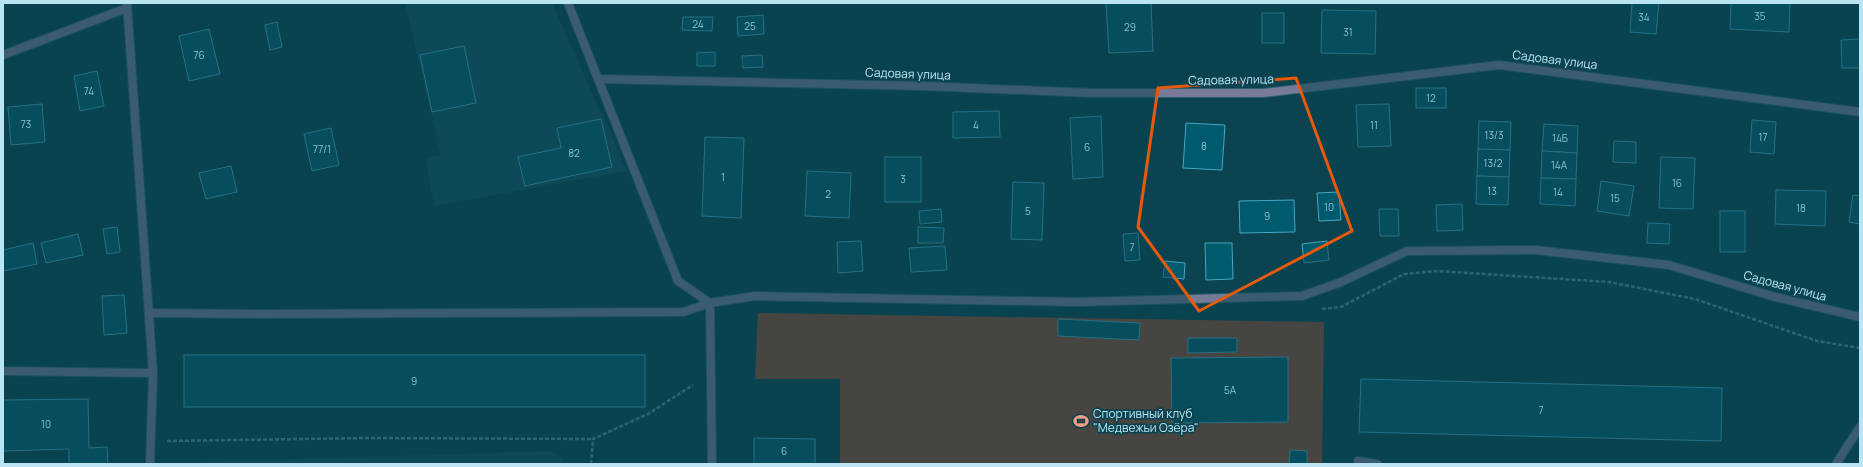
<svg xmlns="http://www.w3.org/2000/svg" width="1863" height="467" font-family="Manrope,sans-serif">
<rect width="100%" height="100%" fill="#0b4351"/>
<g fill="#105060">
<polygon points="405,3 552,3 627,171 434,206 426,158 441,155"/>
<polygon points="549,451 564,458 563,464 202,464 202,462"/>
</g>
<polygon fill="#90482f" points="758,313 1324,322 1322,464 840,464 840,379 755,379"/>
<g fill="#005a6e" stroke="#45a7c3">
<polygon points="1106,3 1151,3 1153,51 1109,53"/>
<polygon points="1632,3 1659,3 1656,34 1630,32"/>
<polygon points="1731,3 1790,3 1789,32 1730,29"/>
<polygon points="1322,10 1376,11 1375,54 1321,53"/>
<rect x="1262" y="13" width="22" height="30"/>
<polygon points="763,15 764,34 738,36 737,17"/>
<polygon points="683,17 713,17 712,31 682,30"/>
<polygon points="277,22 282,47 270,50 265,25"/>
<polygon points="209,29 220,74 189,81 179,36"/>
<polygon points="1860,39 1860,68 1842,68 1841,40"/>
<polygon points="464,46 476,103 432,112 420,55"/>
<polygon points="715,52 715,66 697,66 697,53"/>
<polygon points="762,55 763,67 743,68 742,56"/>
<polygon points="97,71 104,106 80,111 74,76"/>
<rect x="1416" y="88" width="30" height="20"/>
<polygon points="42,104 45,142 11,145 8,107"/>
<polygon points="1389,104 1391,146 1358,147 1356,105"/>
<polygon points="999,111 1000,137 953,138 953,112"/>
<polygon points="1101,116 1103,177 1073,179 1070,118"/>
<polygon points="601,119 612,167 525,186 518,157 561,148 557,128"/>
<polygon points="1752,120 1776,122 1774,154 1750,152"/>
<polygon points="1479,121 1511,122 1510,150 1478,149"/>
<polygon points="1186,123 1225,125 1222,170 1183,168"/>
<polygon points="1544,124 1578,126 1577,153 1542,151"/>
<polygon points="331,128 339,165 312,171 304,134"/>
<polygon points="705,137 744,138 741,218 702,216"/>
<polygon points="1614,141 1636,142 1636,163 1613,162"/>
<polygon points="1478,149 1510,150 1509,177 1477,176"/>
<polygon points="1542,151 1577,153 1576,179 1541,178"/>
<rect x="885" y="157" width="36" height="45"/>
<polygon points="1661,157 1695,158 1693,209 1659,208"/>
<polygon points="231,166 237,192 206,199 199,173"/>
<polygon points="807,171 851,173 849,218 805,216"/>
<polygon points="1477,176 1509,177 1508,205 1476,204"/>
<polygon points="1541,178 1576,179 1575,206 1540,204"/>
<polygon points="1601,181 1634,186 1629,216 1597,211"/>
<polygon points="1013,182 1044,183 1042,240 1011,239"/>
<polygon points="1776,190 1826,191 1825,226 1775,224"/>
<polygon points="1339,192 1341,220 1319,221 1317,193"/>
<polygon points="1853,195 1860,196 1860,224 1849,222"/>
<polygon points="1294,200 1295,232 1240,233 1239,201"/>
<polygon points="1462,204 1463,230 1437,231 1436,205"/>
<polygon points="941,209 942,222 920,224 919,211"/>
<polygon points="1379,209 1398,209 1399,236 1380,236"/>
<rect x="1720" y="211" width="25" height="41"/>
<polygon points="1648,223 1670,224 1669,244 1647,243"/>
<polygon points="117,227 120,252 107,254 103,229"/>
<polygon points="918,227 944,228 943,243 918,243"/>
<polygon points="1138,233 1140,260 1125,261 1123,234"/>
<polygon points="78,234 83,255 46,263 41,243"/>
<polygon points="861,241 863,271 838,273 837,242"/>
<polygon points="1327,241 1329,260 1304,263 1302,244"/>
<polygon points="33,243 37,264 3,271 3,250"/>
<polygon points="1205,243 1232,243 1233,279 1206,280"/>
<polygon points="945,246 947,270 911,272 909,248"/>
<polygon points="1165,261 1185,263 1184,279 1163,277"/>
<polygon points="124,295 127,333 104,335 102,296"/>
<polygon points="1058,319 1140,323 1139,340 1058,336"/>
<polygon points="1188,338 1237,338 1237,352 1188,353"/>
<rect x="184" y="355" width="461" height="52"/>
<polygon points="1288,357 1288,422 1172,423 1171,358"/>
<polygon points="1361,379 1722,388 1721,441 1359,432"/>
<polygon points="88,399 89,448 107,447 108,464 69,464 69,449 3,451 3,400"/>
<polygon points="754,438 815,439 815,464 754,464"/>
<polygon points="1290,450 1307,451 1307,464 1289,464"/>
</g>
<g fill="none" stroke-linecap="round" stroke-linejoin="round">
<g stroke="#2a606e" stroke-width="10">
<g id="lane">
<polyline points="149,313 265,314 683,312 710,303 712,464"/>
<polyline points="3,371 153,373"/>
<polyline points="1358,461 1377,464"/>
<polyline points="1836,464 1860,427"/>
</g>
</g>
<g stroke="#2a606e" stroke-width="10">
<g id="street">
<polyline points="127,3 153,373 150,464"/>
<polyline points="568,3 678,281 710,303 755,296 1078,302 1302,296 1341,282 1407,251 1536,250 1669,265 1775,297 1860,317"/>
<polyline points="3,55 127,8"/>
<polyline points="598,79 923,86 1093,93 1263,93 1499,65 1860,112"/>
</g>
</g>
<g stroke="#588a98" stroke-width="2.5" stroke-dasharray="4 2" stroke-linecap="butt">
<polyline points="1322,309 1341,307 1404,274 1437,271 1609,282 1695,299 1817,341 1860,348"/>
<polyline points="167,441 367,438 593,439"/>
<polyline points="591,464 593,439 648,414 693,385"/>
</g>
<use href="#lane" stroke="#777b98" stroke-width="8"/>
<use href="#street" stroke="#777b98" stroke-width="8"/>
</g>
<path d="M0 0H1863V467H0ZM1296,78l56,153 -153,80 -61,-84 20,-139z" fill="#0b4351" fill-opacity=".55" fill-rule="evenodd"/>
<path fill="none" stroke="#e8590c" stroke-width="3" stroke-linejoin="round" d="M1296,78l56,153 -153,80 -61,-84 20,-139z"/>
<defs>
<g id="stadium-bare" transform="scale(1.2)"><path d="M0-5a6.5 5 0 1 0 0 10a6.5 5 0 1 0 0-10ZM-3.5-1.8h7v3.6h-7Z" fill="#f39f83" stroke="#0b4351" stroke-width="2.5" paint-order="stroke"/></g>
</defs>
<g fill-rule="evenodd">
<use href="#stadium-bare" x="1081" y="421"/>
</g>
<g text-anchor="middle" stroke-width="3.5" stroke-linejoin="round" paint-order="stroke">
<g font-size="10" fill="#8bc2d2">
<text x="1760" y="20">35</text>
<text x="1644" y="21">34</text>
<text x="698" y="28">24</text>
<text x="750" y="30">25</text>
<text x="1130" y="31">29</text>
<text x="1348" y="36">31</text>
<text x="199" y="59">76</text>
<text x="89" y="95">74</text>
<text x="1431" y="102">12</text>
<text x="26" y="128">73</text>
<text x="976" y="129">4</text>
<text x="1374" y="129">11</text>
<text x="1494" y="139">13/3</text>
<text x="1763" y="141">17</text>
<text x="1560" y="142">14Б</text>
<text x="1204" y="150">8</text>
<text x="1087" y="151">6</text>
<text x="322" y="153">77/1</text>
<text x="574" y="157">82</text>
<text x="1493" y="167">13/2</text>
<text x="1559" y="169">14А</text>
<text x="723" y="181">1</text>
<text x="903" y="183">3</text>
<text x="1677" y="187">16</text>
<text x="1492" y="195">13</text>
<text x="1558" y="196">14</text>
<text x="828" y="198">2</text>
<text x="1615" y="202">15</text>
<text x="1329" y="211">10</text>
<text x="1801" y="212">18</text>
<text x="1028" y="215">5</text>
<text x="1267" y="220">9</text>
<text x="1132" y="251">7</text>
<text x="414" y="385">9</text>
<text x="1230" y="394">5А</text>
<text x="1541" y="414">7</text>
<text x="46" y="428">10</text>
<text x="784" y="455">6</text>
</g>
<g font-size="12" fill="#b9e5f3" stroke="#0b4351">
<text transform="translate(1555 60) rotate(7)" y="4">Садовая улица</text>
<text transform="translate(908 74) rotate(2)" y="4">Садовая улица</text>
<text transform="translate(1231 80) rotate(-1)" y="4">Садовая улица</text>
<text transform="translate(1785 286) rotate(15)" y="4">Садовая улица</text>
</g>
<g font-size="12" fill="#b9e5f3" stroke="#0b4351" text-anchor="start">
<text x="1093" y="418">Спортивный клуб<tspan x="1093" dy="14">"Медвежьи Озёра"</tspan></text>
</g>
</g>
<rect width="1863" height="467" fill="none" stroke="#b9e5f3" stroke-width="8"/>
</svg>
